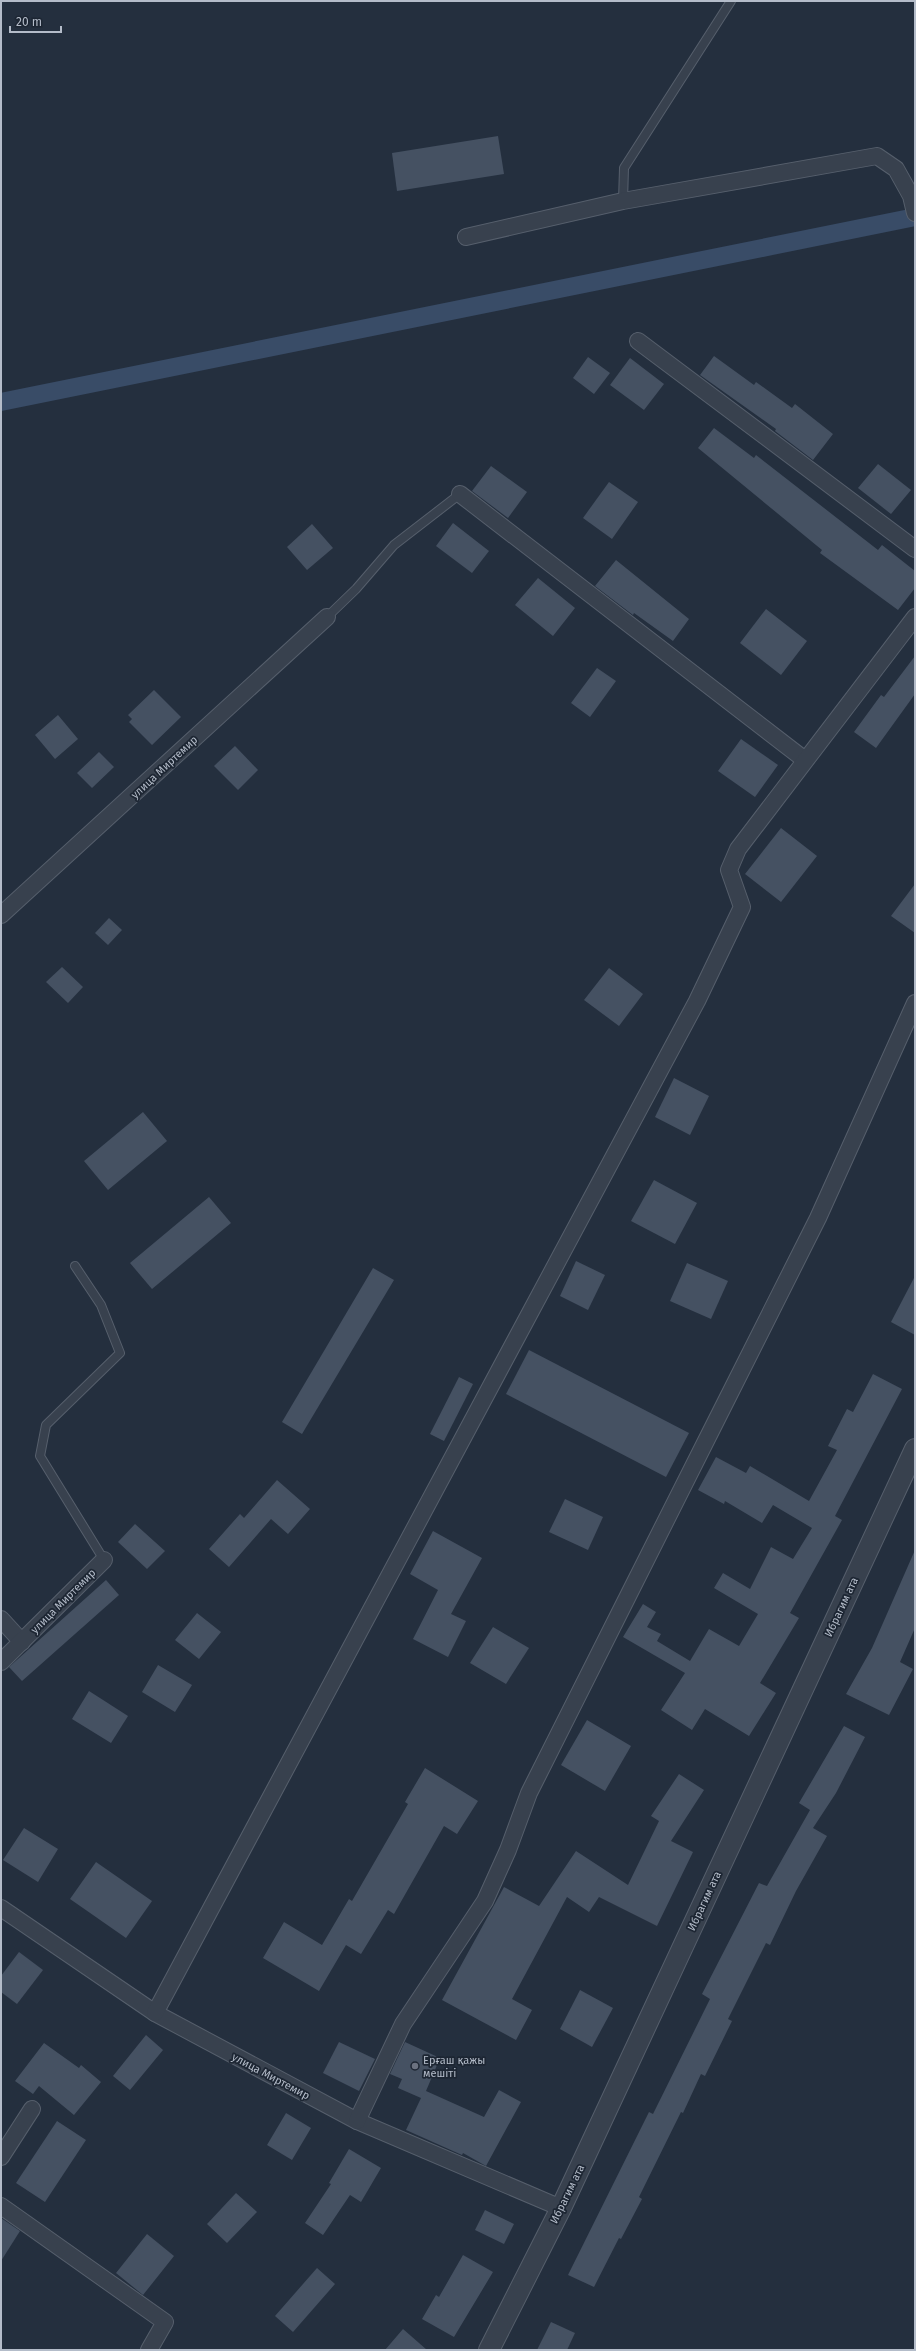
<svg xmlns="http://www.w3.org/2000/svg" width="916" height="2351" font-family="'Fira Sans',sans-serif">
<rect width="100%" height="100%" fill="#242f3e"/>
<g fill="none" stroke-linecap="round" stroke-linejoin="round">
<polyline stroke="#394c67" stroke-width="18" points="1,402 915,217"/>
</g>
<g fill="#455162">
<polygon points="498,136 504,174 397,191 392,153"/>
<polygon points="714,356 754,385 756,382 792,408 795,404 833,434 813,460 775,431 776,429 700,375"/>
<polygon points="588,357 610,373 594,394 573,378"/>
<polygon points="630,358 664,384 644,410 610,385"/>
<polygon points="714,428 754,458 756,455 878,550 882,545 915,571 915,588 898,610 820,553 822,550 698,448"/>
<polygon points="878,464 911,490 891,514 858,488"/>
<polygon points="491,466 527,492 508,518 472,491"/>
<polygon points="609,482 638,502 612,539 583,518"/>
<polygon points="453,523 489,551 472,573 436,546"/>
<polygon points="312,524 333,548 307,570 287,547"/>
<polygon points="616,560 689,619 673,641 634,613 633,615 595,586"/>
<polygon points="538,578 575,608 553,636 515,605"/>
<polygon points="766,609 807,641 781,675 740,643"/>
<polygon points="915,656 915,694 876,748 854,732 881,695 884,697"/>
<polygon points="597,668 616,681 590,717 571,703"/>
<polygon points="154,690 181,717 152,745 129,722 132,719 128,715"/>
<polygon points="58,715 78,739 55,759 35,735"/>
<polygon points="741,739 778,765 755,797 718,771"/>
<polygon points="235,746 258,770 238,790 214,766"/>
<polygon points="99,752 114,767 92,788 77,773"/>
<polygon points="781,828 817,856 781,902 745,874"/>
<polygon points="915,884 915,933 891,916"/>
<polygon points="109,918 122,930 108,945 95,933"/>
<polygon points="62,967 83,987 68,1003 46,982"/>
<polygon points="609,968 643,994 619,1026 584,1000"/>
<polygon points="674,1078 709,1096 690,1135 655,1117"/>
<polygon points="143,1112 167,1141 108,1190 84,1161"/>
<polygon points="654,1180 697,1203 675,1244 631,1221"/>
<polygon points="209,1197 231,1223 152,1289 130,1263"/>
<polygon points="576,1261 605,1275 588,1310 560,1296"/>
<polygon points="687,1263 728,1281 711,1319 670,1301"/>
<polygon points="373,1268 394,1280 302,1434 282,1422"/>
<polygon points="915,1276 915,1335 891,1322"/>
<polygon points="529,1350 689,1433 666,1477 506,1394"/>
<polygon points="873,1374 902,1389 835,1516 842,1520 790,1613 799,1618 760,1683 776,1693 749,1736 705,1709 692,1730 661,1710 685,1673 623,1637 643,1604 656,1612 647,1627 661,1634 657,1641 690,1661 709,1629 739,1646 758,1614 714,1588 723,1573 750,1589 771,1547 793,1559 812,1528 773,1505 762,1523 725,1501 724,1504 698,1490 716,1457 746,1473 750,1466 809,1501 837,1450 828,1446 847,1409 853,1412"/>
<polygon points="459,1377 473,1384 444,1441 430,1434"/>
<polygon points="277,1480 310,1509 288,1534 271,1519 229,1567 209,1549 240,1514 244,1518"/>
<polygon points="565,1499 603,1517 588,1550 549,1532"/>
<polygon points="135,1524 165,1551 147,1569 118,1542"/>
<polygon points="433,1531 482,1558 451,1614 466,1621 448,1657 413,1639 438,1590 410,1574"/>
<polygon points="915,1550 915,1628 900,1662 913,1669 889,1715 846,1694 872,1648"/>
<polygon points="106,1580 119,1595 22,1681 9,1667"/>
<polygon points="197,1613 221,1632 199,1659 175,1640"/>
<polygon points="493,1627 529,1648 506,1684 470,1663"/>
<polygon points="158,1665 192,1685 175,1712 142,1692"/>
<polygon points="89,1691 128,1716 111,1743 72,1719"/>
<polygon points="587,1720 631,1746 605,1791 561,1765"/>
<polygon points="844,1726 865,1737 836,1793 813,1828 827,1836 796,1891 770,1945 766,1943 728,2019 732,2021 705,2076 701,2074 683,2113 681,2112 639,2197 642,2199 621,2239 619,2238 594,2287 568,2275 649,2112 653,2114 710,1999 702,1994 759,1883 767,1886 810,1810 799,1803"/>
<polygon points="425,1768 478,1801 457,1834 444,1826 394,1914 388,1910 361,1954 346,1945 319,1991 263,1958 284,1922 322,1945 349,1899 352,1901 408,1804 405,1802"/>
<polygon points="679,1774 704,1790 671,1841 693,1852 657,1926 599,1897 589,1912 567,1897 512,1999 532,2010 516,2040 442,2000 504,1887 539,1906 576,1851 628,1885 659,1821 651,1816"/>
<polygon points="24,1828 58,1849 38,1882 3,1860"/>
<polygon points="96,1862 152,1901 126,1938 70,1899"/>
<polygon points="19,1952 43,1970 17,2004 1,1992 1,1976"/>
<polygon points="580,1990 613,2008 592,2047 560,2029"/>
<polygon points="146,2035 163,2050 130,2090 113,2076"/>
<polygon points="339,2042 375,2059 359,2091 323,2073"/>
<polygon points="405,2042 440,2058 426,2091 484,2117 499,2090 521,2102 486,2166 463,2153 462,2155 406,2130 421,2098 398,2088 402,2079 390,2074"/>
<polygon points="44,2043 79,2068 81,2065 101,2082 74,2115 39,2086 33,2094 15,2081"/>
<polygon points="286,2113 311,2128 292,2160 267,2145"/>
<polygon points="57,2121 86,2140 45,2202 16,2183"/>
<polygon points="349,2149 381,2168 361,2202 350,2195 323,2235 305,2223 331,2184 329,2183"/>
<polygon points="236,2193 257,2212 227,2243 207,2224"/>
<polygon points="485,2210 514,2224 504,2244 475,2230"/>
<polygon points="1,2218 20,2231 1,2261"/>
<polygon points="147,2234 174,2256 143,2295 116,2273"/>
<polygon points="463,2255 493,2272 454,2337 422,2319 436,2295 439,2297"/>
<polygon points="317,2268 335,2284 293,2332 275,2316"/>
<polygon points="551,2322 575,2333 567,2350 537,2350"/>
<polygon points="403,2329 427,2350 385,2350"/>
</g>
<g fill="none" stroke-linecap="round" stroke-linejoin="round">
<g stroke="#565f6c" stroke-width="10">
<g id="service">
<polyline points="623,201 624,168 731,1"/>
<polyline points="327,617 356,589 394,545 460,494"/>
<polyline points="75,1266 101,1305 120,1353 46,1425 40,1456 104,1560"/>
</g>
</g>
<g stroke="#565f6c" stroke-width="18">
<g id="minor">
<polyline points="466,237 623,201 877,156 896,169 911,196 915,213"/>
<polyline points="638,341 915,549"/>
<polyline points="460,494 805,760"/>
<polyline points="1,915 327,617"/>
<polyline points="1,1619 22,1642"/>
<polyline points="1,1662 104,1560"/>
<polyline points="1,1908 155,2013 357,2121 561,2208"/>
<polyline points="155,2013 697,1001 742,907 729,870 738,849 915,617"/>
<polyline points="357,2121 403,2024 485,1901 508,1850 529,1793 818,1218 915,1003"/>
<polyline points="1,2157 32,2109"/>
<polyline points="1,2206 165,2322 149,2350"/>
</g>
</g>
<g stroke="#565f6c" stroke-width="22">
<polyline id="tertiary" points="489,2350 561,2208 915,1449"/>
</g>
<use href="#service" stroke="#38414e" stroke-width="8"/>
<use href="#minor" stroke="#38414e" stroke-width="16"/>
<use href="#tertiary" stroke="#38414e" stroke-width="20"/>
</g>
<circle fill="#6b7280" stroke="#1d2633" stroke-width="1.5" cx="415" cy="2066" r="4"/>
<g text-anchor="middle" stroke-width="3.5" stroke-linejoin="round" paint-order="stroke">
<g font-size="11" fill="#b4bcc9" stroke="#1d2633">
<text transform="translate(164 767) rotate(-43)" y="4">улица Миртемир</text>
<text transform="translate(63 1601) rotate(-45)" y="4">улица Миртемир</text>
<text transform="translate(841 1607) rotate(-65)" y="4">Ибрагим ата</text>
<text transform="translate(704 1901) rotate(-65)" y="4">Ибрагим ата</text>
<text transform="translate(271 2076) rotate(28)" y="4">улица Миртемир</text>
<text transform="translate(567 2194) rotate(-64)" y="4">Ибрагим ата</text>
</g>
<g font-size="11" fill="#b4bcc9" stroke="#1d2633" text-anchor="start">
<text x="423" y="2064">Ерғаш қажы<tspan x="423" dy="13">мешіті</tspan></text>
</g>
</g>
<rect width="916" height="2351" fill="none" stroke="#b4bcc9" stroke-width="4"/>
<path d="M10 26v6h51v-6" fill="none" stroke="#b4bcc9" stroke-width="2"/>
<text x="16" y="26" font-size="12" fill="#b4bcc9" stroke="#1d2633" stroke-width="3" paint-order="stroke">20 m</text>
</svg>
